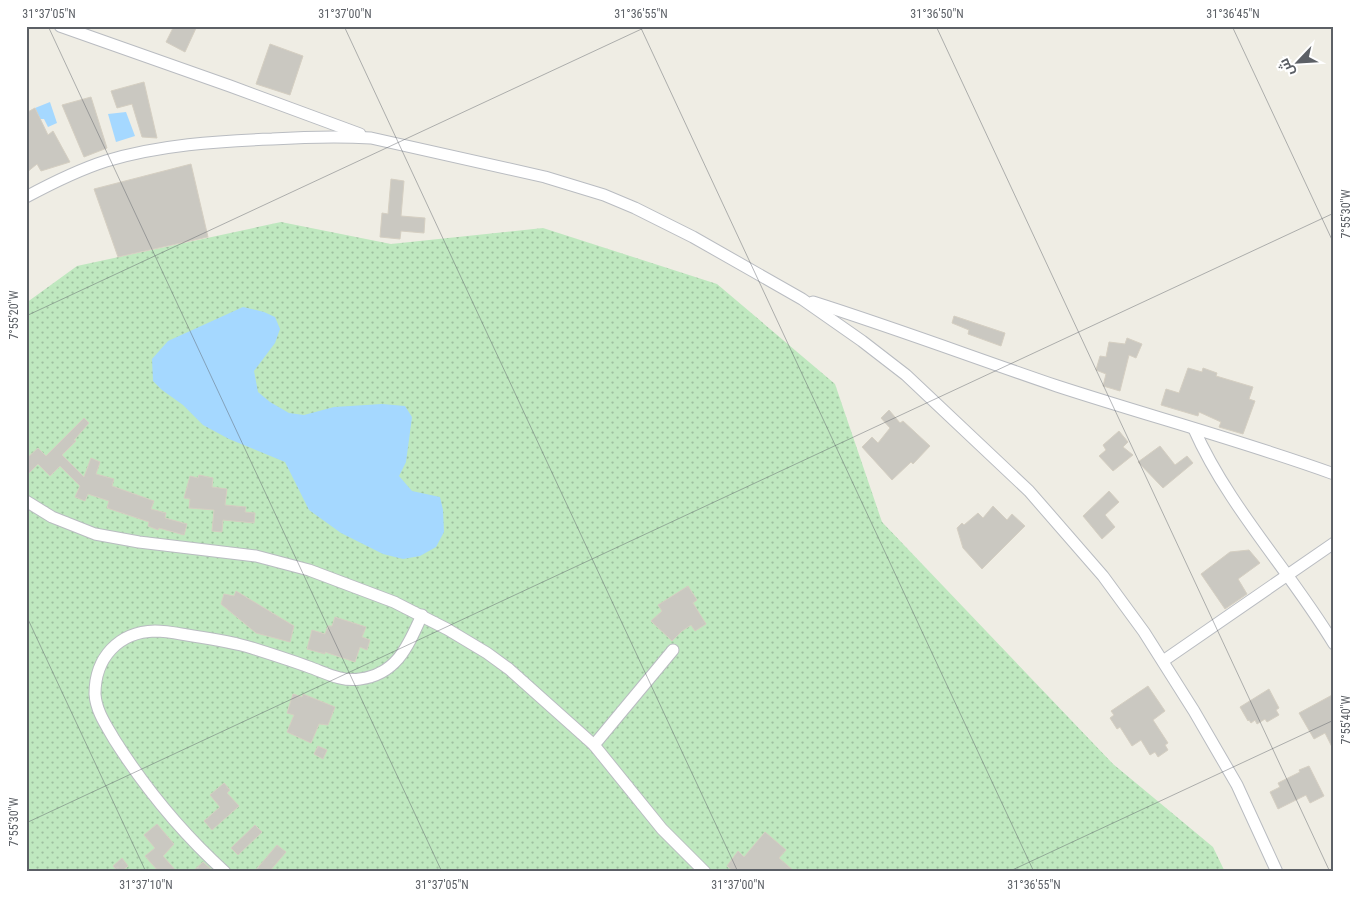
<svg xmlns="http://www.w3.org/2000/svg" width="1360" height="898" font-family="'Roboto Condensed',Cairo,sans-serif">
<defs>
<pattern id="grass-dots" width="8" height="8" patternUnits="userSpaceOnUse" patternTransform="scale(1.25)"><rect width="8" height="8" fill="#bfe8bf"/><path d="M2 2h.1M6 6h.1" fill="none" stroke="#9ebf9f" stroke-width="1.8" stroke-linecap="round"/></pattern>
</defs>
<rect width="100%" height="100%" fill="#efede4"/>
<polygon fill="url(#grass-dots)" points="281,222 391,244 543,228 717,284 835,384 882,522 1113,764 1213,847 1225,872 26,872 26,303 77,266"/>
<g fill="#a5d8ff">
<polygon points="50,102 57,123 48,127 44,119 40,119 35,108"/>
<polygon points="126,112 135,136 116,142 108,114"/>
<polygon points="243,307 264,312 275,317 280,329 275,343 254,371 258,392 270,402 289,413 304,415 334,407 382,404 405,406 412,417 406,462 399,476 412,491 440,497 443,510 444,532 436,547 420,556 403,559 383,554 341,533 309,510 285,462 229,439 203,425 183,405 162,390 153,381 152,359 168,341"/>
</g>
<g fill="#cac8c1" stroke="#d5cfc2">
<polygon points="174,26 197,26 185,52 166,42"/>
<polygon points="270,44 303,56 290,95 256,84"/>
<polygon points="144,82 157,138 142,137 132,104 117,108 111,91"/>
<polygon points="91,97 107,148 84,157 62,105"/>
<polygon points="35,108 48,135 53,131 70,162 41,171 37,164 26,173 26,113"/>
<polygon points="191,164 208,237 118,257 94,189"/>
<polygon points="391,179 404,181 401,216 425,218 424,233 401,231 400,239 380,237 382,213 388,214"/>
<polygon points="954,316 1005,333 1001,346 968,334 969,330 952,323"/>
<polygon points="1127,338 1142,344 1136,358 1129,355 1120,391 1103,386 1106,374 1096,370 1100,356 1106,357 1109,342 1125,344"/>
<polygon points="1188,368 1202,372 1203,368 1217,373 1216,376 1253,387 1249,399 1255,401 1243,434 1219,427 1221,422 1199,412 1198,416 1161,405 1166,389 1179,393"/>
<polygon points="889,410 900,423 903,421 930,446 913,464 911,462 892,480 862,447 872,437 878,443 890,428 881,418"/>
<polygon points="84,418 89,423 74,440 76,441 62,455 84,477 91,458 100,462 96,474 114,479 112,486 154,501 151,509 166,513 165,518 187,524 184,535 159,528 158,530 148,526 149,522 107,508 109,501 88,494 85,501 75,497 80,486 60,466 50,476 38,464 26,476 26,459 38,448 46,456"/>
<polygon points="1119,431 1128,442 1123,447 1133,455 1113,471 1099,456 1106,450 1103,445"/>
<polygon points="1160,446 1175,465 1187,456 1193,463 1163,488 1138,462"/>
<polygon points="199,475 213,478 212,487 227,489 225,505 246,507 245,512 255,513 254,523 223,520 222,532 212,531 214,510 189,508 190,499 184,498 190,476 198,478"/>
<polygon points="1109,491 1119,502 1105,515 1115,527 1102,539 1083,516"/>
<polygon points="993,506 1007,520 1012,514 1025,526 982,569 963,548 957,528 962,523 964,525 978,513 983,518"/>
<polygon points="1249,550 1260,563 1238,579 1247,594 1225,609 1201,574 1230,552"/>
<polygon points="688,586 697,600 693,603 706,624 695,631 691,625 682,631 672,641 651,621 662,611 658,605"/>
<polygon points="236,591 294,626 290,642 256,633 221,604 224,594 234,596"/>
<polygon points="335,617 366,627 362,637 370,640 367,650 360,647 355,662 325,652 325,654 307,649 312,630 325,634 328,626 332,626"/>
<polygon points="1148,686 1165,711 1153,720 1168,743 1165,745 1168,750 1158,757 1155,752 1150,755 1141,740 1132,746 1120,727 1117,729 1110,718 1114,715 1111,711"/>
<polygon points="1269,689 1279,708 1276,710 1279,715 1267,722 1265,719 1257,724 1255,720 1251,723 1249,720 1248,721 1240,707"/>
<polygon points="293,694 302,697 303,694 335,707 328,725 319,724 311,743 287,732 294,715 287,713"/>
<polygon points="1334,694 1334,751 1325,733 1314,739 1299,713"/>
<polygon points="318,746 327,750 323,759 314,754"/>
<polygon points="1309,766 1324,796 1310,803 1306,795 1278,809 1270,792 1280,787 1278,783 1300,772 1299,770"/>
<polygon points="224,783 230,790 227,793 239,806 212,830 204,821 220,807 210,795"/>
<polygon points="157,824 174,844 163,856 177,872 159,872 145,856 155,848 144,835"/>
<polygon points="255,825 262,832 238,855 231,848"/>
<polygon points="765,832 786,850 779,858 795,872 734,872 727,866 738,851 744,857"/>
<polygon points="277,845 286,852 269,872 254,872"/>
<polygon points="122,858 128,866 121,872 118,872 113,866"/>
<polygon points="203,862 214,872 192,872"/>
</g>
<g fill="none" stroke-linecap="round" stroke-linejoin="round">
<g stroke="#b9bcc1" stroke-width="13">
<g id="street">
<polyline points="60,26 230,86 360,134"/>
<path d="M26,197c26,-14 52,-27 80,-36 53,-16 111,-20 166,-22 33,-2 66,-3 99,-1l174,39 59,18 31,13 58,29 109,62 60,42 44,34 123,116 74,85 41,56 50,79 43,74 40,87"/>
<path d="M813,302c82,26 162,56 244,84 92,30 186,55 277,88"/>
<path d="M1194,429c34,77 96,142 140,215"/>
<polyline points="26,501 52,517 95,534 139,542 256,556 309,570 394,602 447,629 487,653 509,669 594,745 662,829 705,872"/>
<polyline points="1163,661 1334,543"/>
<polyline points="594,745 673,650"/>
<path d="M225,872c-43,-39 -80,-84 -111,-133 -8,-14 -18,-28 -19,-45 0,-36 23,-62 60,-63 13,0 25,3 38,5 20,3 40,6 59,12 19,6 38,12 57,19 17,6 33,15 51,12 37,-5 48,-33 62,-64"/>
</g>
</g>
<use href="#street" stroke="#fff" stroke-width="11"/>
</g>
<path fill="none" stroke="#5c6066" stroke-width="1" stroke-opacity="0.45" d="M48,26l394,846M344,26l394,846M640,26l394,846M936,26l394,846M1232,26l102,218M26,316l622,-290M26,615l120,257M26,823l1308,-610M1008,872l326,-152"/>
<rect width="1360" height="898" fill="none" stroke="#ffffff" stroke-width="55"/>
<g transform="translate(1298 62) rotate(245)" stroke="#ffffff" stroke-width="4" paint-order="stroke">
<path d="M0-4L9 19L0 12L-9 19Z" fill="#5c6066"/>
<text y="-8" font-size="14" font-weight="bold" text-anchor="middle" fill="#5c6066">ش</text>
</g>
<rect x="28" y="28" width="1304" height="842" fill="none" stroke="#5c6066" stroke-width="2"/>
<g font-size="12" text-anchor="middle" fill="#5c6066">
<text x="49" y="18">31°37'05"N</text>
<text x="345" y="18">31°37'00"N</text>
<text x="641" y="18">31°36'55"N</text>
<text x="937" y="18">31°36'50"N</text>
<text x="1233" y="18">31°36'45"N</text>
<text transform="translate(1346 214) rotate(-90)" y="4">7°55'30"W</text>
<text transform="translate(14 315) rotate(-90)" y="4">7°55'20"W</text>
<text transform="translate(1346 720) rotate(-90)" y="4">7°55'40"W</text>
<text transform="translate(14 822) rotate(-90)" y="4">7°55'30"W</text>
<text x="146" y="889">31°37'10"N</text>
<text x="442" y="889">31°37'05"N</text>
<text x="738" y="889">31°37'00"N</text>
<text x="1034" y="889">31°36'55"N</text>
</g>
</svg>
